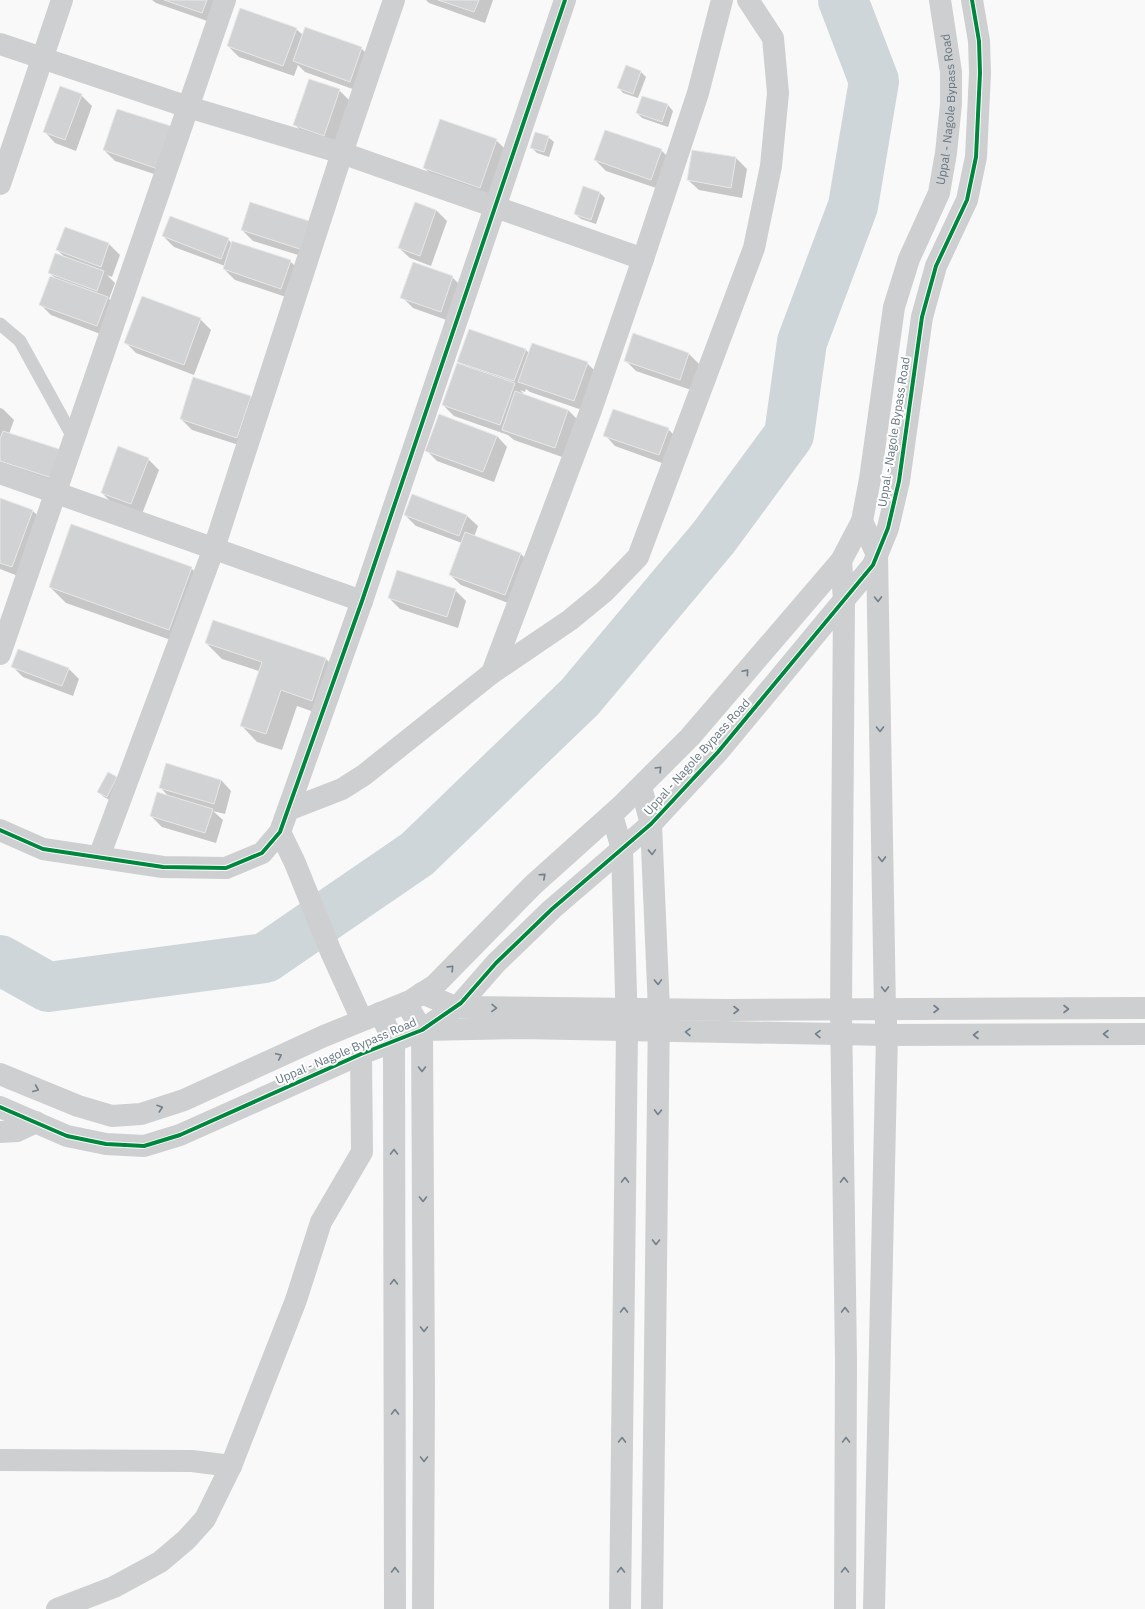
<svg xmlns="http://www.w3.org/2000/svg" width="1145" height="1609" font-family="'IBM Plex Sans',sans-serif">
<rect width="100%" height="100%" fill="#f9f9f9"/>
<g fill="#0003">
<polygon points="152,0 216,0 213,23 156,3"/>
<polygon points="426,0 493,0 485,23 429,3"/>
<polygon points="296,29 303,35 361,48 372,59 361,92 305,72 298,65 294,76 239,57 228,46"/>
<polygon points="627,66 641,72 646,77 638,98 623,93 618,87"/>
<polygon points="339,90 350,101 334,146 305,135 294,124"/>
<polygon points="81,95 92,106 76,151 55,143 45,132"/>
<polygon points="643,97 668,105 673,111 668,127 642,118 637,113"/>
<polygon points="174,128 172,180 115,161 104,150"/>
<polygon points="548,137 554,142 549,157 537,153 532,148"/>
<polygon points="496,140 507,151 491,198 435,178 424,168"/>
<polygon points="661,150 672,161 662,190 606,171 595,160"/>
<polygon points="693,151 736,158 747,169 742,198 699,190 688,180"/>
<polygon points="584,188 600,193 605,198 596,224 581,219 575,214"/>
<polygon points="251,203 311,259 253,241 242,230"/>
<polygon points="436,210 447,221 431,266 410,258 399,248"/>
<polygon points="65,228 109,244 120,255 112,277 107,275 115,283 109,299 118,309 108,337 51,315 40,304 56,279 49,272 66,258 57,250"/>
<polygon points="163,236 228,239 232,244 290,261 301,272 292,299 235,280 224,269 225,266 174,247"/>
<polygon points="452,277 463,288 452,322 413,308 402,297"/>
<polygon points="200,319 211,330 194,375 136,353 125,342"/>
<polygon points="634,334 689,354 700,365 691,390 636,371 625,360"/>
<polygon points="525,349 529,353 587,363 598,374 585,411 530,392 526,389 525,392 520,390 525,395 568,410 579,421 565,458 514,440 508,435 454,416 443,405 464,367 458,361"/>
<polygon points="250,397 261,408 248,448 192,430 181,419"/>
<polygon points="0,408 3,409 14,420 9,434 63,488 0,464"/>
<polygon points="668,429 679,440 670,466 615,446 605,435"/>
<polygon points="497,436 507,447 494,482 437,461 426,450"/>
<polygon points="148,459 159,470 142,514 113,504 102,493"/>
<polygon points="0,499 33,511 44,522 23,578 0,569"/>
<polygon points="405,515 467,516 478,526 474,537 521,554 532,565 516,606 461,585 450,575 462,543 416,526"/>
<polygon points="191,568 208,584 185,645 66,603 50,587"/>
<polygon points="455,590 466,601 458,628 400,609 389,598"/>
<polygon points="213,621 326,659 342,675 328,717 297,706 282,750 257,742 241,725 259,671 222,659 206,643"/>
<polygon points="12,666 68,668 79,679 73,696 23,677"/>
<polygon points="108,773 117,778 122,783 113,802 104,797 98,792"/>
<polygon points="221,780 231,791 225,814 213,811 223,820 216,843 162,827 151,816 169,797 160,787"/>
</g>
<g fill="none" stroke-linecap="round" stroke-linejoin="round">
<polyline stroke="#ced6d9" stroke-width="50" points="0,960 48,987 265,958 417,854 580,697 714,537 789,435 802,342 853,206 874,81 843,0"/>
</g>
<g fill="#d0d2d3" stroke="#e8e8e8">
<polygon points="164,0 207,0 202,13"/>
<polygon points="438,0 479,0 474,12"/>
<polygon points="240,8 297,28 283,66 227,46"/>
<polygon points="305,27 362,47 350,82 293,61"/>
<polygon points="626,65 641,71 633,94 617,88"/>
<polygon points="309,79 340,89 324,136 293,125"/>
<polygon points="60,86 82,94 65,140 43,132"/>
<polygon points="642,96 668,104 662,122 636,113"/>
<polygon points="117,109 174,127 161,170 103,150"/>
<polygon points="440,119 497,139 480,188 423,168"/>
<polygon points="605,130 662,149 651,180 594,160"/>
<polygon points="535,132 549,136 544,152 530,148"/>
<polygon points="692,150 736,157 731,188 687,180"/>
<polygon points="583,186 600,192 591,220 574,214"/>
<polygon points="250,202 309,221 300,249 241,230"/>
<polygon points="415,202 436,210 420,256 398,248"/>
<polygon points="170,216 229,238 221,259 162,236"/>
<polygon points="65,227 109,243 101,267 56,250"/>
<polygon points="232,241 291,260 281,289 223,269"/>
<polygon points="55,253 104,271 97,291 48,273"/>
<polygon points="413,262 453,276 441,312 400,298"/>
<polygon points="50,276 108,297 97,326 39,305"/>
<polygon points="142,296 201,318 184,365 124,343"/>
<polygon points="469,329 526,349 514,381 457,362"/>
<polygon points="633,333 689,353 680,380 624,361"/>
<polygon points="532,343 588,362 574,401 518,382"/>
<polygon points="457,363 515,383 500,425 442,405"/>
<polygon points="193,377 251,396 237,438 180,419"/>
<polygon points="515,391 568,410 555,448 502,430"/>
<polygon points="613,409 669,428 659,455 603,436"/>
<polygon points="439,414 497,436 483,472 425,451"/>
<polygon points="3,431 62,450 52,478 0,461 0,439"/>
<polygon points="118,446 149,458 131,504 101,493"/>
<polygon points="412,494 467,515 459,536 404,515"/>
<polygon points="0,498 33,510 12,567 0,563"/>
<polygon points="71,524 192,567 169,630 49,587"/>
<polygon points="465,532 521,553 505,595 449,575"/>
<polygon points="397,570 456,589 447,617 388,598"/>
<polygon points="213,620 326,658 312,701 281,690 266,734 240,726 262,662 205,643"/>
<polygon points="18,649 69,668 62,686 11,667"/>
<polygon points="166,763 221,780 214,804 159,788"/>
<polygon points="108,772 117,777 107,797 97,792"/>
<polygon points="157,792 213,809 205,833 150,816"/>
</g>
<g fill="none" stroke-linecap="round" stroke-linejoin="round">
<polyline stroke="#cecfd0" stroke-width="13" points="0,324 20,341 74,439"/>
<g stroke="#cecfd0" stroke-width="22">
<polyline points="0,44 188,107 342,153 643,259"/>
<polyline points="0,184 62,0"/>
<polyline points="0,473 362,601"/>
<polyline points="862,521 877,555 885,1010 887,1035 874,1609"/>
<polyline points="841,561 844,600 841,1010 846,1361 845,1609"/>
<polyline points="0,654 225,0"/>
<polyline points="492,673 570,620 604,592 638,557 754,248 771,166 778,93 773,38 748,0"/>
<polyline points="641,787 651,824 659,1010 652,1609"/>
<polyline points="288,810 342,789 364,775 492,673 591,410 643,259 698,93 722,0"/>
<polyline points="612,815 622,849 627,1030 620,1609"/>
<polyline points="0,830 43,849 163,867 226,868 262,853 280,832 362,601 565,0"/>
<polyline points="280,832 295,863 331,952 362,1020"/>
<polyline points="99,857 214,548 342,153 394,0"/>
<polyline points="422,993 455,1007 726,1010 1145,1008"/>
<polyline points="406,1003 422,1030 424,1390 423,1609"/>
<polyline points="380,1013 394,1042 395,1609"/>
<polyline points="422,1030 520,1028 887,1035 1145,1034"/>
<polyline points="0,1132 17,1131 36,1122"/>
<polyline points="0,1460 192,1461 231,1466"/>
<polyline points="57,1609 114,1587 160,1562 186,1540 205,1519 231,1466 296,1300 321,1222 362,1152 361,1054"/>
</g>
<g stroke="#cecfd0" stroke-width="22">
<path id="s1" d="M0,1074l78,32 34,10 29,-2 43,-14 140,-64 86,-35 25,-16 98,-100 88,-79 69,-69 151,-176 21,-40 8,-42 24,-172 15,-48 30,-66 7,-40 5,-49v-32l-11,-72"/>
<polyline points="0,1107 67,1136 106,1144 144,1146 180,1135 361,1054 422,1030 461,1003 496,963 552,909 651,824 718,752 873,565 888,528 899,481 922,317 936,266 967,200 976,157 980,73 979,41 972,0"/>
</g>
<g stroke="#fff" stroke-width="6">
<g id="cycleway">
<polyline points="0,830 43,849 163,867 226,868 262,853 280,832 362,601 565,0"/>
<polyline points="0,1107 67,1136 106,1144 144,1146 180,1135 361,1054 422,1030 461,1003 496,963 552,909 651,824 718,752 873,565 888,528 899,481 922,317 936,266 967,200 976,157 980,73 979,41 972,0"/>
</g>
</g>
<use href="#cycleway" stroke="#00873e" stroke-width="4"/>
</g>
<defs><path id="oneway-chevron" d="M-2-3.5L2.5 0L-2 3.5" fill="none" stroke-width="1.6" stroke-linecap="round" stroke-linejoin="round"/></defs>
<g stroke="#707f8b">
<use href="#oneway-chevron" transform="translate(878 599) rotate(89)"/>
<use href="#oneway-chevron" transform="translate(746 672) rotate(-49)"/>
<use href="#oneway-chevron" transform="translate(880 729) rotate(89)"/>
<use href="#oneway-chevron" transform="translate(659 769) rotate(-45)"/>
<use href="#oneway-chevron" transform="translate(652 852) rotate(88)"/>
<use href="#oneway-chevron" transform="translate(882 859) rotate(89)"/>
<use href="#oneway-chevron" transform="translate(543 876) rotate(-42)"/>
<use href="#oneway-chevron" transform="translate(451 968) rotate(-46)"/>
<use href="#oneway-chevron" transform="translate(658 982) rotate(88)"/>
<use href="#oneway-chevron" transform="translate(885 989) rotate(89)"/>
<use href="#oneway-chevron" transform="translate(494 1008) rotate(1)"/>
<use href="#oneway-chevron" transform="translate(936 1009)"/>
<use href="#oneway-chevron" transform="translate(1066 1009)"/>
<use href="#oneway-chevron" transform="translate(736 1010)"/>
<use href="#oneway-chevron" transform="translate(688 1032) rotate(-179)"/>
<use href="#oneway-chevron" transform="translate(818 1034) rotate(-179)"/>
<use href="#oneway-chevron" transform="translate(1106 1034) rotate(180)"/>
<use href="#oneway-chevron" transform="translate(976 1035) rotate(180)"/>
<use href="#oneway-chevron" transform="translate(279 1056) rotate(-25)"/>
<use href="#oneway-chevron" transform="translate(422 1069) rotate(90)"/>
<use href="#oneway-chevron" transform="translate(36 1089) rotate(23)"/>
<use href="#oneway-chevron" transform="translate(160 1108) rotate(-18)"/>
<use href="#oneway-chevron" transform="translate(658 1112) rotate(91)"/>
<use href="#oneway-chevron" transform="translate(394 1152) rotate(-90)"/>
<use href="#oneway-chevron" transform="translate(625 1180) rotate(-89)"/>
<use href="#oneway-chevron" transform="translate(844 1180) rotate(-91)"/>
<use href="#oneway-chevron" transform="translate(423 1199) rotate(90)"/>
<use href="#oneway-chevron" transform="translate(656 1242) rotate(91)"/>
<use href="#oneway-chevron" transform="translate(394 1282) rotate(-90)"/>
<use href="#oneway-chevron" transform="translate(624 1310) rotate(-89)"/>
<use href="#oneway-chevron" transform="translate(845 1310) rotate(-91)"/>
<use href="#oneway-chevron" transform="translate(424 1329) rotate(90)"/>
<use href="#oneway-chevron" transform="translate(395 1412) rotate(-90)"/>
<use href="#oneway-chevron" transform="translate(622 1440) rotate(-89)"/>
<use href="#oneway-chevron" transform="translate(846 1440) rotate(-90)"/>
<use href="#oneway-chevron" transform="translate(424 1459) rotate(90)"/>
<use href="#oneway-chevron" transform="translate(395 1570) rotate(-90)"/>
<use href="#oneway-chevron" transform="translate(621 1570) rotate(-89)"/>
<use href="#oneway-chevron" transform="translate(845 1570) rotate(-90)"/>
</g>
<g text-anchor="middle" stroke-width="4" stroke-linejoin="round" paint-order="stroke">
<g font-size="12" fill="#657683" stroke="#fff">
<text dy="4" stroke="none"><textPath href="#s1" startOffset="1527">Uppal - Nagole Bypass Road</textPath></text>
<text transform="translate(894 432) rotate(-81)" y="4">Uppal - Nagole Bypass Road</text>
<text transform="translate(697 757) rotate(-48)" y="4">Uppal - Nagole Bypass Road</text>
<text transform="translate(346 1051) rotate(-23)" y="4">Uppal - Nagole Bypass Road</text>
</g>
</g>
</svg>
